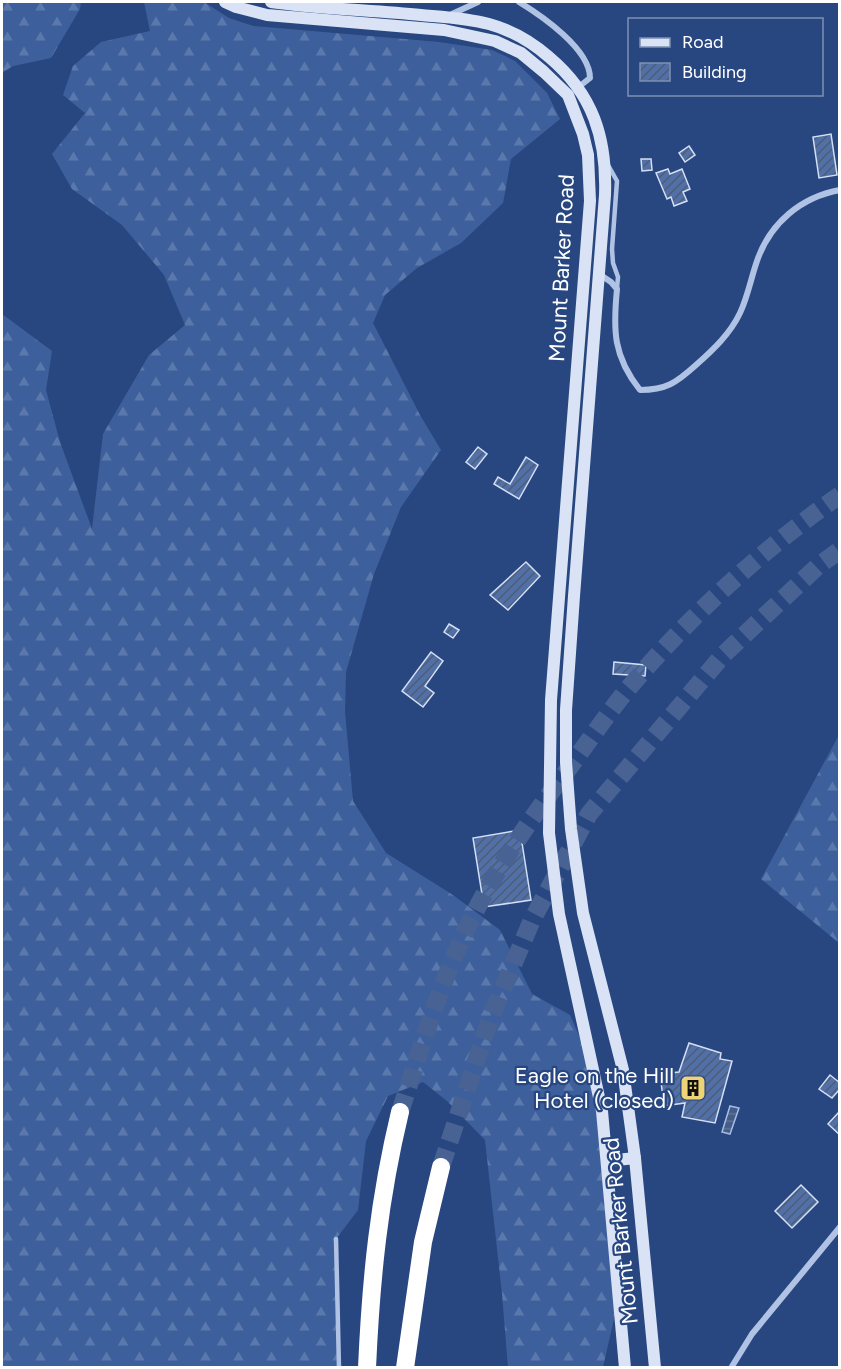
<svg xmlns="http://www.w3.org/2000/svg" width="841" height="1369" font-family="Figtree,sans-serif">
<defs>
<pattern id="forest-firs" width="22" height="20" patternUnits="userSpaceOnUse" patternTransform="scale(1.5)"><rect width="22" height="20" fill="#3d609d"/><path d="M5 1l3.5 6h-7zM16 11l3.5 6h-7z" fill="#5a78ac"/></pattern>
<pattern id="water-rules" width="6" height="5" patternUnits="userSpaceOnUse" patternTransform="scale(1.5)"><rect width="6" height="5" fill="#455c85"/><path d="M0 2.5h6" fill="none" stroke="#617497"/></pattern>
<pattern id="building-hatch" width="6" height="6" patternUnits="userSpaceOnUse" patternTransform="scale(1.5)"><rect width="6" height="6" fill="#5170a8"/><path d="M-1 1l2-2M0 6l6-6M5 7l2-2" fill="none" stroke="#4e5c75"/></pattern>
</defs>
<rect width="100%" height="100%" fill="#284780"/>
<g fill="url(#forest-firs)">
<polygon points="2,2 81,2 80,9 51,58 13,66 2,73"/>
<polygon points="144,2 204,2 229,18 253,26 439,42 492,50 515,61 547,93 560,119 511,159 503,203 461,243 417,268 385,295 373,323 420,415 441,450 401,507 374,574 346,672 345,712 353,801 386,853 453,895 500,930 532,994 570,1015 594,1070 619,1297 603,1367 508,1367 502,1294 485,1140 447,1101 423,1082 388,1096 366,1141 358,1210 336,1239 339,1367 2,1367 2,314 52,351 46,390 60,442 92,529 103,434 149,355 185,325 164,275 122,225 72,189 52,154 85,113 63,95 73,66 101,42 150,31"/>
<polygon points="839,735 839,943 761,879"/>
</g>
<polygon fill="url(#water-rules)" stroke="#a5bde6" stroke-width="1.5" points="730,1106 739,1108 730,1134 722,1132"/>
<g fill="url(#building-hatch)" stroke="#d3dff5" stroke-width="1.5">
<polygon points="831,134 837,175 819,178 813,137"/>
<polygon points="689,146 695,155 685,162 679,153"/>
<polygon points="641,159 651,159 652,170 642,171"/>
<polygon points="668,169 670,174 682,169 690,189 683,192 687,201 674,206 671,197 667,199 656,173"/>
<polygon points="478,447 487,454 475,469 466,462"/>
<polygon points="526,457 538,465 519,499 494,484 498,477 510,484"/>
<polygon points="526,562 540,576 508,610 490,595"/>
<polygon points="449,624 459,630 453,638 444,632"/>
<polygon points="431,652 443,661 425,686 434,693 423,707 402,691"/>
<polygon points="614,662 646,665 645,676 613,674"/>
<polygon points="520,830 531,900 484,907 473,838"/>
<polygon points="689,1043 721,1053 720,1059 732,1061 715,1123 682,1117 685,1103 664,1106 660,1074 679,1072"/>
<polygon points="830,1075 840,1083 840,1089 832,1098 819,1089"/>
<polygon points="840,1111 840,1135 828,1124"/>
<polygon points="801,1185 818,1202 792,1228 775,1211"/>
</g>
<g fill="none" stroke-linecap="round" stroke-linejoin="round">
<g stroke="#486393" stroke-width="18" stroke-dasharray="18 9" stroke-linecap="butt">
<path d="M400,1112c19,-57 36,-116 61,-171 28,-63 67,-119 108,-173 19,-26 37,-52 57,-77 63,-74 134,-140 214,-196"/>
<polyline points="441,1167 490,1019 532,920 589,814 723,655 818,566 840,550"/>
</g>
<g stroke="#b0c3e5" stroke-width="4.5">
<polyline points="608,165 617,181 612,249 613,263 618,277 617,288"/>
<polyline points="336,1239 339,1368"/>
</g>
<g stroke="#b0c3e5" stroke-width="6">
<path d="M519,2c23,14 71,47 71,76l-14,11"/>
<polyline points="452,14 478,2"/>
<path d="M599,274l12,8 6,7c-4,41 -4,67 23,101 26,0 36,-7 56,-25 17,-15 34,-31 44,-52 8,-17 11,-35 17,-52 13,-38 44,-64 83,-71"/>
<polyline points="731,1368 752,1334 840,1227"/>
</g>
<g stroke="#d9e3f5" stroke-width="12">
<polyline points="225,2 236,7 267,15 444,30 495,41 521,53 544,72 568,95 583,134 588,155 590,201 551,700 549,833 559,914 602,1111 625,1368"/>
<path d="M271,2c50,7 100,8 150,13 23,2 46,3 68,9 22,6 43,18 60,33 44,37 58,81 56,138l-31,401 -8,114v52l5,67 12,84 40,157 12,88 20,210"/>
<polyline points="608,1161 635,1158"/>
</g>
<g stroke="#fff" stroke-width="18">
<path d="M367,1368c4,-90 12,-169 33,-256"/>
<polyline points="405,1368 423,1242 441,1167"/>
</g>
</g>
<defs>
<g id="building-square" transform="scale(1.35)"><rect x="-9" y="-9" width="18" height="18" rx="4" fill="#edd577" stroke="#284780"/><path d="M-4-6H4V6H1V3H-1V6H-4ZM-2.5-4.3h1.7v1.8h-1.7ZM.8-4.3h1.7v1.8H.8ZM-2.5-1h1.7V.8h-1.7ZM.8-1h1.7V.8H.8Z" fill="#111"/></g>
</defs>
<g fill-rule="evenodd">
<use href="#building-square" x="693" y="1088"/>
</g>
<g text-anchor="middle" stroke-width="4.5" stroke-linejoin="round" paint-order="stroke">
<g font-size="22" fill="#fff" stroke="#284780">
<text transform="translate(561 268) rotate(-87)" y="8">Mount Barker Road</text>
<text transform="translate(620 1231) rotate(-96)" y="8">Mount Barker Road</text>
</g>
<g font-size="22" fill="#fff" stroke="#284780" text-anchor="end">
<text x="674" y="1083">Eagle on the Hill<tspan x="674" dy="25">Hotel (closed)</tspan></text>
</g>
</g>
<rect width="841" height="1369" fill="none" stroke="#ffffff" stroke-width="6"/>
<rect x="628" y="18" width="195" height="78" fill="#284780" stroke="#7e91b3" stroke-width="1.5"/>
<rect x="640" y="38" width="30" height="9" fill="#d9e3f5" stroke="#7e91b3" stroke-width="1.5"/>
<text x="682" y="48" font-size="18" fill="#ffffff">Road</text>
<rect x="640" y="63" width="30" height="18" fill="url(#building-hatch)" stroke="#7e91b3" stroke-width="1.5"/>
<text x="682" y="78" font-size="18" fill="#ffffff">Building</text>
</svg>
